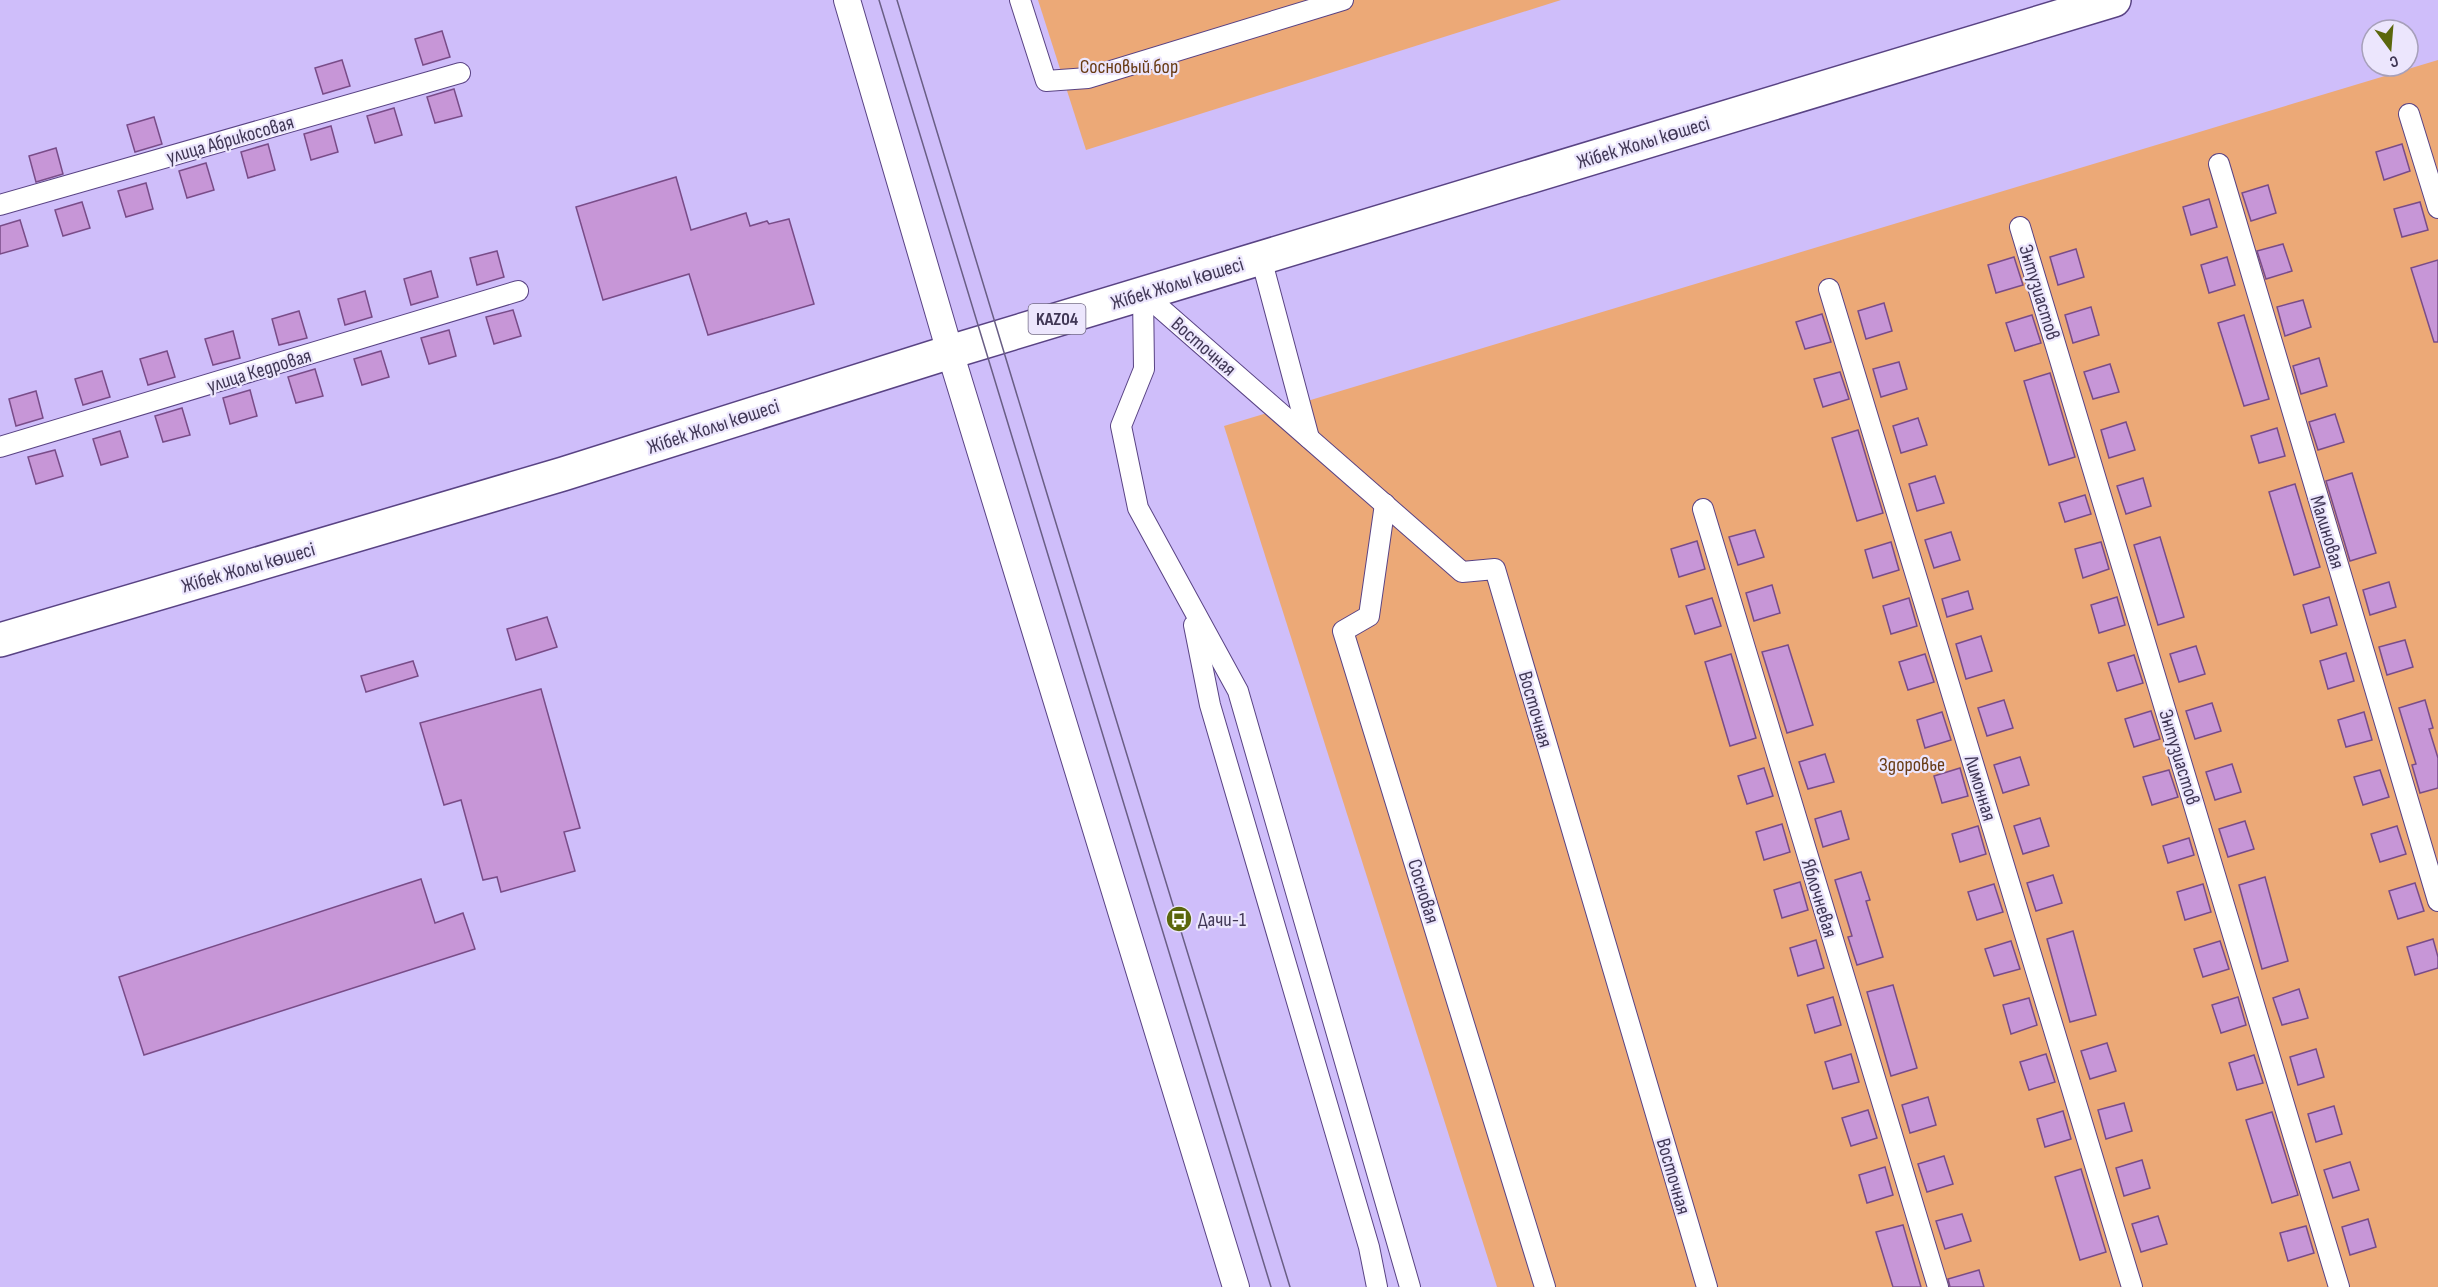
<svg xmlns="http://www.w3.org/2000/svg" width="2438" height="1287" font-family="'Sofia Sans Condensed',sans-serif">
<rect width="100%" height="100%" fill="#cfbefa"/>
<g fill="#eca977">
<polygon points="1038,0 1561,0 1086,150"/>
<polygon points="2438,60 2438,1287 1497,1287 1224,426"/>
</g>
<g fill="#c796d7" stroke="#794c88" stroke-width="1.5">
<polygon points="442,31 450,57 423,65 415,39"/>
<polygon points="342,60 350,86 323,94 315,68"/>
<polygon points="454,89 462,116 435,123 427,97"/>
<polygon points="394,108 402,135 375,143 367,116"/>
<polygon points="154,117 162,144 135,152 127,125"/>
<polygon points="331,126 338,152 311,160 304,134"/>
<polygon points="268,144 275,170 248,178 241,152"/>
<polygon points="2402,144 2410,171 2384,180 2376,152"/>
<polygon points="56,148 63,174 36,182 29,156"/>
<polygon points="206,163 214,190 187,198 179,171"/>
<polygon points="676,177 691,230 746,213 750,226 767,221 769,224 789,219 814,304 708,335 689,274 603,300 576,207"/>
<polygon points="146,183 153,209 126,217 118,191"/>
<polygon points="2268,185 2276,213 2251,221 2242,193"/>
<polygon points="2209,199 2217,227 2191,235 2183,207"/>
<polygon points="82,202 90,228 63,236 55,210"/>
<polygon points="2420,202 2428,230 2402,237 2394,209"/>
<polygon points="20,220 28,246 0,254 0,226"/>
<polygon points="2283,244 2292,271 2266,279 2257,251"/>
<polygon points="2076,249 2084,277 2058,285 2050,257"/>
<polygon points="497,251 504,277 477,285 470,258"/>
<polygon points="2014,257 2023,285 1996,293 1988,265"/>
<polygon points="2227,257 2235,285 2209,293 2201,265"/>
<polygon points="2438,260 2438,342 2434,342 2411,268"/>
<polygon points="431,271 438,297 411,305 404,279"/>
<polygon points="365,291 372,317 345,325 338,299"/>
<polygon points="2303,300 2311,327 2285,336 2277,307"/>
<polygon points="1884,303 1892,331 1866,339 1858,311"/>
<polygon points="2091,307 2099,335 2073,343 2065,315"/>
<polygon points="513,310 521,336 494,344 486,317"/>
<polygon points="299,311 307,338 279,345 272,319"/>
<polygon points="1822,314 1831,342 1805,349 1796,322"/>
<polygon points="2032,315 2041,343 2015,351 2006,323"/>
<polygon points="2244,315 2269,399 2244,406 2218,323"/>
<polygon points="449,330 456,356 429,364 421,338"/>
<polygon points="233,331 240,358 213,365 205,339"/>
<polygon points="167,351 175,377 148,385 140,359"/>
<polygon points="381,351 389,377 362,385 354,359"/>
<polygon points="2319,358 2327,386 2301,394 2293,366"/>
<polygon points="1899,362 1907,389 1881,397 1873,369"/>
<polygon points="2110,364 2119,392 2093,399 2084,372"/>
<polygon points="315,369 323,396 296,403 288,377"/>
<polygon points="102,371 110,397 83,405 75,379"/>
<polygon points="1840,372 1849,399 1823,407 1814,379"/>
<polygon points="2050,373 2075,457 2049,465 2024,381"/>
<polygon points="250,390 257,416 230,424 223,398"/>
<polygon points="36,391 43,418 16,426 9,399"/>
<polygon points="182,408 190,435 163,442 155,416"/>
<polygon points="2335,414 2344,442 2318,450 2309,422"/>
<polygon points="1918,418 1927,445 1901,453 1893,426"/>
<polygon points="2126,422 2135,450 2109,458 2101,430"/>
<polygon points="2277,428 2285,456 2259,463 2251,436"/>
<polygon points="1858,430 1883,513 1857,521 1832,438"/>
<polygon points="120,431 128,457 101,465 93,439"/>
<polygon points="55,450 63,476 36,484 28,457"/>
<polygon points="2352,473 2376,553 2350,561 2326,481"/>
<polygon points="1935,476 1944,503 1917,511 1909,484"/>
<polygon points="2143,478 2151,506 2126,514 2117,486"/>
<polygon points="2295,484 2320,567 2294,575 2269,492"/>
<polygon points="2085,495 2091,514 2065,522 2059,503"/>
<polygon points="1755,530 1764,557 1738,565 1729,537"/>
<polygon points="1951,532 1960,560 1934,568 1925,540"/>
<polygon points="2160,537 2184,617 2158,625 2134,545"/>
<polygon points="1697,541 1705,569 1679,577 1671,549"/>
<polygon points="1891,542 1899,570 1873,578 1865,550"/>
<polygon points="2101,542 2109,569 2083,578 2075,549"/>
<polygon points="2389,582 2396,607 2370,615 2363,590"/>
<polygon points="1772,585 1780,613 1754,621 1746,593"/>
<polygon points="1968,591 1973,609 1947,617 1942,599"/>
<polygon points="2117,597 2125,625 2099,633 2091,605"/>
<polygon points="2329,597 2337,625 2311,633 2303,605"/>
<polygon points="1712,598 1721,626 1695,634 1686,606"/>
<polygon points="1909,598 1917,626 1891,634 1883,606"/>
<polygon points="547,617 557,647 516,660 507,629"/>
<polygon points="1981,636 1992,671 1966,679 1956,644"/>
<polygon points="2405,640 2413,667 2387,675 2379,647"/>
<polygon points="1788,645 1813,725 1787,733 1762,652"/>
<polygon points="2196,646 2205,674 2179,682 2170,654"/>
<polygon points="2346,653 2354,681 2328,689 2320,661"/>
<polygon points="1731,654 1756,738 1730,746 1705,662"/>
<polygon points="1925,654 1934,682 1908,690 1899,662"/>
<polygon points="2134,655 2143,683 2117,691 2108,663"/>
<polygon points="413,661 418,676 366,692 361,676"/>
<polygon points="541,689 580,828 564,832 575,871 501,892 497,877 483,880 461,800 444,805 420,723"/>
<polygon points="2004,700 2013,728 1987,736 1978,708"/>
<polygon points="2425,700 2433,728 2429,729 2438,758 2438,788 2420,793 2412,765 2416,764 2399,708"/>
<polygon points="2212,703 2221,731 2195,739 2186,711"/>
<polygon points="2151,711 2160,739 2134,747 2125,719"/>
<polygon points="1942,712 1951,740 1925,748 1917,720"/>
<polygon points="2364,712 2372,740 2346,747 2338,720"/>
<polygon points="1825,754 1834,782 1808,789 1799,762"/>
<polygon points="2020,757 2029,785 2003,793 1994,765"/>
<polygon points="2232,764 2241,792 2215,800 2206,772"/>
<polygon points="1764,768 1773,796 1747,804 1738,776"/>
<polygon points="1960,768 1968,796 1942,803 1934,776"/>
<polygon points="2169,770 2178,797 2152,805 2143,777"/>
<polygon points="2380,770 2389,797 2363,805 2354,777"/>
<polygon points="1841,811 1849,839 1823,847 1815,819"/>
<polygon points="2040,818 2049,846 2023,854 2014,826"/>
<polygon points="2245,821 2254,849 2228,857 2219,829"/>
<polygon points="1782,824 1790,852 1764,860 1756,832"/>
<polygon points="1978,826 1986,854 1960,862 1952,834"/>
<polygon points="2397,826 2406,854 2380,862 2371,834"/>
<polygon points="2189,838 2194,855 2168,863 2163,846"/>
<polygon points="1861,872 1870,900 1866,901 1883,957 1857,965 1848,937 1852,936 1835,880"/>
<polygon points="2053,875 2062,903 2036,911 2027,883"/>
<polygon points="2265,877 2288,961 2262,969 2239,885"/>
<polygon points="421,879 435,923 463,913 475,949 144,1055 119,977"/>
<polygon points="1800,882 1808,910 1782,918 1774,890"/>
<polygon points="2415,883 2424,911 2398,919 2389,891"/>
<polygon points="1994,884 2003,912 1977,920 1968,892"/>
<polygon points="2203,884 2211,912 2185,920 2177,892"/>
<polygon points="2073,931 2096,1015 2070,1022 2047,939"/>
<polygon points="2433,939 2438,957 2438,968 2415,975 2407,947"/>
<polygon points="1816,940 1824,968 1798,976 1790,948"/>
<polygon points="2011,941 2020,969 1994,976 1985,949"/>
<polygon points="2220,941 2229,969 2203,977 2194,949"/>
<polygon points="1893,985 1917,1068 1891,1076 1867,992"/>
<polygon points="2299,989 2308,1018 2282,1025 2273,998"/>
<polygon points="1833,997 1841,1025 1815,1033 1807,1005"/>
<polygon points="2238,997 2246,1025 2221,1033 2212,1005"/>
<polygon points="2029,998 2037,1025 2011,1034 2003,1005"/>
<polygon points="2107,1043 2116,1071 2090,1079 2081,1051"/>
<polygon points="2316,1049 2324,1077 2298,1085 2290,1057"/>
<polygon points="1851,1054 1859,1082 1833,1089 1825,1062"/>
<polygon points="2046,1054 2055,1082 2029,1090 2020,1062"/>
<polygon points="2254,1055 2263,1083 2237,1090 2229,1063"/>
<polygon points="1928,1097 1936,1125 1910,1133 1902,1105"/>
<polygon points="2124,1103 2132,1131 2106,1139 2098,1110"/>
<polygon points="2334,1106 2342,1134 2316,1142 2308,1114"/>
<polygon points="1868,1110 1877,1138 1851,1146 1842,1118"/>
<polygon points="2063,1111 2071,1139 2045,1147 2037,1119"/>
<polygon points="2272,1112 2298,1195 2272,1203 2246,1120"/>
<polygon points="1944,1156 1953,1184 1927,1192 1918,1164"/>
<polygon points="2142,1160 2150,1188 2124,1196 2116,1168"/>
<polygon points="2350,1162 2359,1190 2333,1198 2324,1170"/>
<polygon points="1885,1167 1893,1195 1867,1203 1859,1175"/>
<polygon points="2081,1169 2106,1252 2080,1260 2055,1177"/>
<polygon points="1962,1214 1971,1241 1945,1249 1936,1221"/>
<polygon points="2158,1216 2167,1244 2141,1252 2132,1224"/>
<polygon points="2368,1219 2376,1247 2350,1255 2342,1227"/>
<polygon points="1903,1225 1921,1287 1893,1287 1876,1232"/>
<polygon points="2306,1226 2314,1253 2288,1261 2280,1233"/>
<polygon points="1979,1270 1984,1287 1950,1287 1948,1279"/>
</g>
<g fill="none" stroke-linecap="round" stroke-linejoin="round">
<g stroke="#594384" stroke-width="22">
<g id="minor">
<polyline points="1020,0 1046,81 1088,78 1343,0"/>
<polyline points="2409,114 2438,208"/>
<polyline points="2219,164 2438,901"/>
<polyline points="0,205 460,73"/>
<polyline points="2020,227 2339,1287"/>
<polyline points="1261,258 1309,438"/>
<polyline points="1829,289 2132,1287"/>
<polyline points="1143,293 1462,572 1495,569 1707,1287"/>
<polyline points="1143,293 1144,369 1121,426 1138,508 1238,691 1410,1287"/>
<polyline points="0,447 518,291"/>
<polyline points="1385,504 1369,616 1343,631 1545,1287"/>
<polyline points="1703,509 1938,1287"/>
<polyline points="1194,625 1210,705 1369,1247 1377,1287"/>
</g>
</g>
<g stroke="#594384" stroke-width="28">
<polyline id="tertiary" points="847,0 950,352 1236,1287"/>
</g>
<g stroke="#594384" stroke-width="36">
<polyline id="trunk" points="0,640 563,474 950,352 2114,0"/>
</g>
<use href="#minor" stroke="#fff" stroke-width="20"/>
<use href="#tertiary" stroke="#fff" stroke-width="26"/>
<use href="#trunk" stroke="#fff" stroke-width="33"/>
<g stroke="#695e85" stroke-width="1.5">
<polyline points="879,0 1271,1287"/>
<path d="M897,0c128,430 264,857 393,1287"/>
</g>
</g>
<defs>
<g id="bus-disc" transform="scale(1.35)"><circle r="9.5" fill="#5b670c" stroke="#ece6fd"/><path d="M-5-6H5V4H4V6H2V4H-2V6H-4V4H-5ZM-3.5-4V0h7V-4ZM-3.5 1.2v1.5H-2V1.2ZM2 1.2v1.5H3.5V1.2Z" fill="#fff"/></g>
</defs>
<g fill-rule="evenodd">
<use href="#bus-disc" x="1179" y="919"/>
</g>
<g text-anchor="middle" stroke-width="4.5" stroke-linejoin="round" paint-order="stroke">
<rect fill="#ece6fd" stroke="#746c87" stroke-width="1.5" x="1028.5" y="304" width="57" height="30" rx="4.5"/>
<g font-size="18" font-weight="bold" fill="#403755">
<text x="1057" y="325">KАZ04</text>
</g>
<g font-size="20" fill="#683b14" stroke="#ece6fd">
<text x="1129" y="73">Сосновый бор</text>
<text x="1912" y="771">Здоровье</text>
</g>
<g font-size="20" fill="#403755" stroke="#ece6fd">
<text transform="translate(230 139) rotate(-16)" y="7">улица Абрикосовая</text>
<text transform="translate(1643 142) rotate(-17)" y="7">Жібек Жолы көшесі</text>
<text transform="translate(1177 283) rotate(-17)" y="7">Жібек Жолы көшесі</text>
<text transform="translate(2040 292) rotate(73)" y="7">Энтузиастов</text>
<text transform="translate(1204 346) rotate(41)" y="7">Восточная</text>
<text transform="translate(259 370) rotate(-17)" y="7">улица Кедровая</text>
<text transform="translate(713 426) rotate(-18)" y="7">Жібек Жолы көшесі</text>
<text transform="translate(2328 532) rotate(73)" y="7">Малиновая</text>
<text transform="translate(248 567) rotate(-16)" y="7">Жібек Жолы көшесі</text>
<text transform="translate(1536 709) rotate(74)" y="7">Восточная</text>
<text transform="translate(2180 757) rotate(73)" y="7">Энтузиастов</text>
<text transform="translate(1981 788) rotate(73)" y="7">Лимонная</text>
<text transform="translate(1424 891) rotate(73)" y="7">Сосновая</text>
<text transform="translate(1820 898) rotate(73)" y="7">Яблочневая</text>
<text transform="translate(1674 1176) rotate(74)" y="7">Восточная</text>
</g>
<g font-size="20" fill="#403755" stroke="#ece6fd" text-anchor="start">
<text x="1198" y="926">Дачи-1</text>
</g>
</g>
<g transform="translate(2390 48) rotate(164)"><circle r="28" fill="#ece6fd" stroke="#a7a0ba" stroke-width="1.5"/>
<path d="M0-4.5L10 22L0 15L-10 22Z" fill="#5b670c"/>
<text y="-9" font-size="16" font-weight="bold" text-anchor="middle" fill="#403755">С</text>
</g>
</svg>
